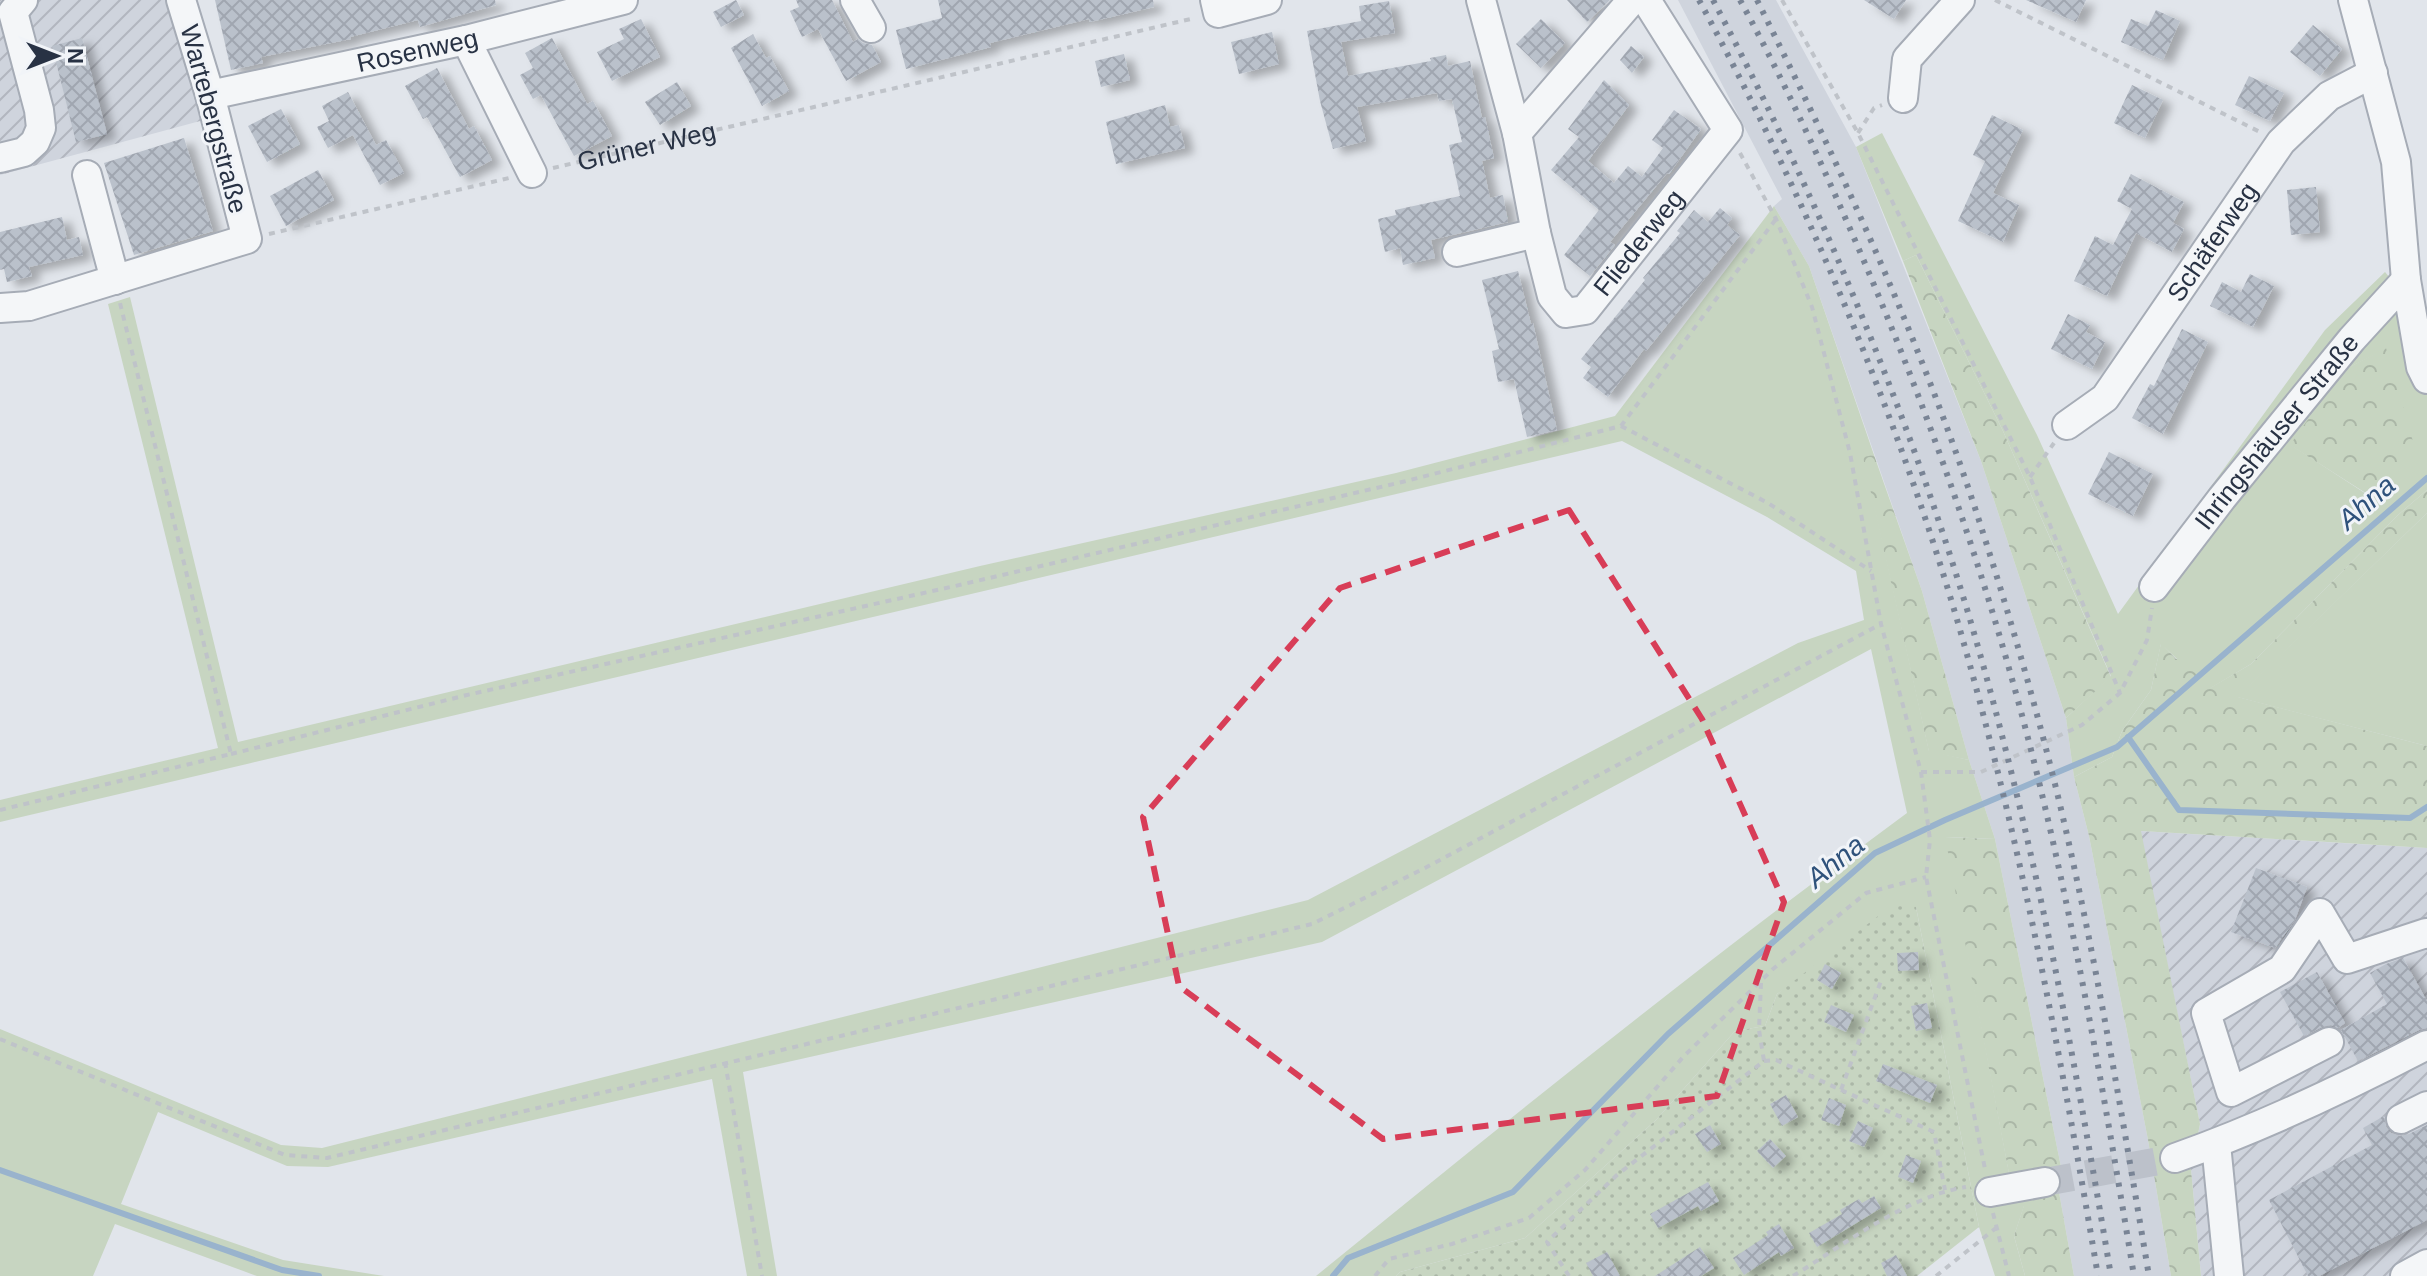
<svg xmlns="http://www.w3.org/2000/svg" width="2427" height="1276" font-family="Arial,sans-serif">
<defs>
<pattern id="industrial-furrows" width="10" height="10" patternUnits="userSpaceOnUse" patternTransform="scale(2)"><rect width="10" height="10" fill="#cfd4dd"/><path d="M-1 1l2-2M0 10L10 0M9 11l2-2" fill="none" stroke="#b2b6bf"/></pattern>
<pattern id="forest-crowns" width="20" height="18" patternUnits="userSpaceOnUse" patternTransform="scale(2)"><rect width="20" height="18" fill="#c7d5c1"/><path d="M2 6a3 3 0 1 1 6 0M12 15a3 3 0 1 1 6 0" fill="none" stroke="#abb7a7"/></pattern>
<pattern id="garden-dots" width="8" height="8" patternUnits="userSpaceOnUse" patternTransform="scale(2)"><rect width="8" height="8" fill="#c7d5c1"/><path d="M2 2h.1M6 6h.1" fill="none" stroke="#abb7a7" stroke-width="1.8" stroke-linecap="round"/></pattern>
<pattern id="building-cross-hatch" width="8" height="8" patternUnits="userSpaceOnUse" patternTransform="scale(2)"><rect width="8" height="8" fill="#bac1cb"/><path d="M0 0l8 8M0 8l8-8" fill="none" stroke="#a0a6b0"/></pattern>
<filter id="shadow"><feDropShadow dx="9" dy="5" stdDeviation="4" flood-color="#0004"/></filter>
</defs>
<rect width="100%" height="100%" fill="#e1e5eb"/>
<polygon fill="#cfd4dd" points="1678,0 1776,0 1856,147 1981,461 2066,718 2074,777 2089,836 2148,1140 2171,1276 2074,1276 2059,1192 2061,1167 1995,839 1969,760 1922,591 1809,266 1774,206 1782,199"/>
<g fill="url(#industrial-furrows)">
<polygon points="0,0 191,0 226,114 0,175"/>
<polygon points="2140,831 2427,848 2427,1276 2201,1276 2191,1169 2200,1124"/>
</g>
<g fill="#c7d5c1" fill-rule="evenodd">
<path d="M1882,133l155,302 81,179 207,-284 60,-58 42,50v168l-29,25 -147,149 -42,25 -48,-45 -10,46 -29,41 -10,26 -38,20 -8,-59 45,-42 -108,-245 -87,-176 -13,6 -47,-114zM2386,349l-12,150 -83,-54 51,-74z"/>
<path d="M1774,206l35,60 65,189 -10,3 65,293 40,9 26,79 -49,-2 63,336 52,-6 -2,25 -35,14 -10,30 11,40h-30l-16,-49 -63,-320 -139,87 -12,32 -30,5 -79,89 -131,118 -125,34 -4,4h-80c194,-158 389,-315 591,-463l-36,-164 -549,293 -579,130 34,204h-30l-35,-197 -384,88 -41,-1 -129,-54 -37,92 162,56 101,16h-127l-142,-52 -22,52h-93v-247l281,116 41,3 986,-248 490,-257 66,-23 -8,-49 -89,-54 -145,-76 -1622,381v-22l218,-52 -110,-444 22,-7 108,445 742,-176 416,-93 219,-57z"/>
<polygon points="2427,513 2427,746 2237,697"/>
</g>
<g fill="url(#forest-crowns)">
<polygon points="1916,255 2003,431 2111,677 2066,718 1981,461 1903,261"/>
<polygon points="2386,348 2414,445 2375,499 2290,445 2342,371"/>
<polygon points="1874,455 1922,591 1969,760 1929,752 1863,457"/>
<polygon points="2427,490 2427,513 2238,697 2427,746 2427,848 2141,831 2200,1124 2191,1169 2201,1276 2171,1276 2148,1140 2089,836 2074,777 2112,757 2122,731 2151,690 2161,643 2176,659 2196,658 2210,688 2251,664 2398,515"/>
<polygon points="1945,837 1995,839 2061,1167 2009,1174"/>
<polygon points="2059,1192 2074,1276 2025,1276 2014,1236 2024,1205"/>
</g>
<polygon fill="url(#garden-dots)" points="1895,903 1916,907 1979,1227 1917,1276 1396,1276 1400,1272 1525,1238 1656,1120 1735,1031 1765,1026 1777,994"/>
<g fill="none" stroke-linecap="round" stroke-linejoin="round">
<g stroke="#99b3cd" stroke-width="6">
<polyline points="2128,737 2179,810 2410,818 2427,807"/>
<polyline points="0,1170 282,1270 319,1276"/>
<polyline points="1333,1276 1348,1258 1513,1192 1668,1034 1875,853 1945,820 2117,747 2427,478"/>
</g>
</g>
<g fill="url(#building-cross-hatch)" filter="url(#shadow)">
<polygon points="215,0 495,0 496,5 420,27 418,20 350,37 351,39 261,57 263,63 231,70"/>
<polygon points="736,0 744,15 721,27 713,12"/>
<polygon points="796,0 832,0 853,42 858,39 863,43 872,45 881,62 846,81 818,29 802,37 790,11 799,7"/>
<polygon points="938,0 1153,0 1154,7 1090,22 1089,19 990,43 991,47 906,69 896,30 942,18"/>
<polygon points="1567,0 1610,0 1587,22"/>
<polygon points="1864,0 1906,0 1894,19"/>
<polygon points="2026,0 2086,0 2076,22"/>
<polygon points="1389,1 1395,33 1341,42 1348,76 1431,61 1430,58 1446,55 1448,66 1470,61 1482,118 1485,117 1494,158 1482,161 1490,198 1503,195 1508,222 1431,240 1435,258 1403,265 1400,248 1385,252 1378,219 1396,215 1395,210 1460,196 1449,145 1462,142 1452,99 1439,101 1437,93 1357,107 1366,141 1333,149 1320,101 1307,31 1361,21 1359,6"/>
<polygon points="2156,10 2180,21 2163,60 2121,42 2131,19 2148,26"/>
<polygon points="641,19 660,57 612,81 597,52 624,39 619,29"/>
<polygon points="1541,19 1565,43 1541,68 1516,44"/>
<polygon points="2313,25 2342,49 2320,76 2290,52"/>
<polygon points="1272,32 1279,64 1239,74 1231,42"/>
<polygon points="753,34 766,58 770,56 789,91 762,106 731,48"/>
<polygon points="82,38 107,134 76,142 52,46"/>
<polygon points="552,38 587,104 593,101 612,136 574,156 541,95 533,99 520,75 533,68 525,53"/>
<polygon points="1631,46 1644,57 1632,73 1620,60"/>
<polygon points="1124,54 1130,80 1101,87 1095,61"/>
<polygon points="437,68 469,129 474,126 492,160 460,177 427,117 423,119 405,86"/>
<polygon points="2249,76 2284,93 2270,121 2235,105"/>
<polygon points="1604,80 1629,105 1588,161 1614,183 1628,166 1642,177 1663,148 1652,140 1674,110 1701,129 1669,174 1667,173 1610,242 1615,245 1590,276 1564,255 1599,210 1551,170 1579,137 1568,129"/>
<polygon points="677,82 691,106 660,125 645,102"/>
<polygon points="2132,85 2163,100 2145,138 2114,123"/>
<polygon points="348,92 376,145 386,140 404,173 380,185 353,135 328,148 317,127 329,121 322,106"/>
<polygon points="1165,105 1170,127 1179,125 1185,148 1116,164 1106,122"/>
<polygon points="281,109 300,144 267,162 248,126"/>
<polygon points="1992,115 2023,130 1993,193 2019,205 2003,242 1958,221 1985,161 1973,155"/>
<polygon points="184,138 213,231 134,255 104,163"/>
<polygon points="318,170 334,200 286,226 270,196"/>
<polygon points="2131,174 2184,202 2173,223 2184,229 2172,252 2136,233 2107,296 2074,281 2095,236 2113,245 2132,209 2117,201"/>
<polygon points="2316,187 2320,232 2291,235 2287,190"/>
<polygon points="1720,208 1732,218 1727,225 1740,235 1646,351 1644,349 1608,397 1583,378 1591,367 1581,359 1645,280 1643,278 1680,233 1677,231 1694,210 1708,222"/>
<polygon points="62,217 67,240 79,237 83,255 29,267 32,276 7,282 4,269 0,270 0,232"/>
<polygon points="1518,271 1531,324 1533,323 1557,430 1527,437 1514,379 1498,382 1492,351 1499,349 1482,280"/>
<polygon points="2250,274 2274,286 2253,327 2210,306 2222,282 2241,292"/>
<polygon points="2068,314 2090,325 2086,332 2105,342 2092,369 2051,349"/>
<polygon points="2182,329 2208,342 2163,434 2132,418 2150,384 2154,386"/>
<polygon points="2109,452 2153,474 2133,516 2088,494"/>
<polygon points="2256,868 2307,887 2295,920 2275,948 2231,932"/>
<polygon points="1918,952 1919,970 1898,971 1897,953"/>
<polygon points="2403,958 2427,1001 2427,1028 2419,1030 2358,1061 2341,1030 2387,1004 2370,973 2386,964"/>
<polygon points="1825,964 1841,973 1832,989 1817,980"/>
<polygon points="2317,972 2345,1023 2338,1028 2331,1025 2322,1027 2304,1036 2280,992"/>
<polygon points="1927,1003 1932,1028 1916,1031 1911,1006"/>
<polygon points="1831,1005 1854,1015 1846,1032 1824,1022"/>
<polygon points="1883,1064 1937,1085 1930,1103 1876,1081"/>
<polygon points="1786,1095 1798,1117 1782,1126 1770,1104"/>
<polygon points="1829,1098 1846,1105 1839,1126 1821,1120"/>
<polygon points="2384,1116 2386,1127 2391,1133 2399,1136 2409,1134 2427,1125 2427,1220 2319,1276 2308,1276 2269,1200 2372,1145 2363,1128"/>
<polygon points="1858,1121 1873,1128 1864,1147 1849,1141"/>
<polygon points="1710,1125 1721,1144 1707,1152 1695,1134"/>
<polygon points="1770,1139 1786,1156 1773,1168 1757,1151"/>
<polygon points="1906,1155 1921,1161 1913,1183 1898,1177"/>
<polygon points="1708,1182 1719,1201 1701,1211 1698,1206 1658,1228 1650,1214"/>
<polygon points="1874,1196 1881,1208 1817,1247 1809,1233 1842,1214 1840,1210 1859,1199 1862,1203"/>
<polygon points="1779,1224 1794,1248 1781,1256 1779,1252 1744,1275 1733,1258 1768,1235 1766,1232"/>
<polygon points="1700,1247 1714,1268 1701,1276 1655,1276"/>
<polygon points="1607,1252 1620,1276 1593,1276 1586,1263"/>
<polygon points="1896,1255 1907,1276 1887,1276 1881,1263"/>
</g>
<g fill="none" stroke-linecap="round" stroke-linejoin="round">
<polyline stroke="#bcc1ca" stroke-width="28" stroke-dasharray="28 14" stroke-linecap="butt" points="2045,1182 2175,1158"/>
<g stroke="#a6acb6" stroke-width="32">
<g id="minor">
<polyline points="855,0 871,28"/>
<polyline points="1215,0 1218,13 1267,0"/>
<path id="s2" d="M1481,0l36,133 19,100 16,63 14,17 19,-3 143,-180 -82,-130"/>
<polyline points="2353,0 2396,162 2406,280 2421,367 2427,379"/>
<polyline points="466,40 532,173"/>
<path id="s3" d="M210,95l256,-55 157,-40"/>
<polyline points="1903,98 1907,59 1960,0"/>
<polyline points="1517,133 1632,0"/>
<polyline points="0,158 24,152 35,142 41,128 39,110 13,12 23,0"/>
<polyline points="87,175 115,280"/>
<polyline points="1457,252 1536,233"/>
<polyline points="0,308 29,306 247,239 210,95 181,0"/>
<path id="s4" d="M2067,425l38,-27 176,-256 48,-46 44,-23"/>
<path id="s5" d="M2154,587l68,-89 130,-159 54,-59"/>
<polyline points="2329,1042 2231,1092 2206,1013 2282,969 2320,913 2347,959 2426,933 2427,934"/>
<polyline points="2401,1119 2427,1106"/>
<polyline points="2216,1144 2229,1276"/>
<path d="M2175,1158c88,-31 170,-70 252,-113"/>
<polyline points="1990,1192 2045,1182"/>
<polyline points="2405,1276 2427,1264"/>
</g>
</g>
<g stroke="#bfc3c9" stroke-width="4" stroke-dasharray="6 6" stroke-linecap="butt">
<polyline points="1782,0 1858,133 2030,477 2120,693"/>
<polyline points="1995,0 2262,133"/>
<polyline points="1858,133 1874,108 1882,105"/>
<polyline points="1740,153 1776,219 1812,307 1850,453 1881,624 1921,772 1930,840 1926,877 1985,1169"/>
<path id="s1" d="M553,168l642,-150"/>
<polyline points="269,234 509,178"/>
<polyline points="1621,426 1768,503 1871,571"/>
<polyline points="2030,477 2054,443"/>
<polyline points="231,754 467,695 955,586 1402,482 1621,426 1776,219"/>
<polyline points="1921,772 1981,772 2082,725 2120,693 2147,640 2152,608"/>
<polyline points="0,810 231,754 120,303"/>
<polyline points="0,1039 285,1155 327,1158 1312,924 1425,868 1881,624"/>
<polyline points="1764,1061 1776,1060 1841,1090 1882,978"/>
<polyline points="725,1062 762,1276"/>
<polyline points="1841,1090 1934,1132 1945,1190"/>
<polyline points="1993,1213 2009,1276"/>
<polyline points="1375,1276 1389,1259 1452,1244 1529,1218 1585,1170 1684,1056 1773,969 1866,893 1926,877"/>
<polyline points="1569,1276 1547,1242 1617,1175 1764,1061 1759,1030 1761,983"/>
<path d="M1793,1276c52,-32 112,-79 173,-89"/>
<polyline points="1936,1276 1996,1228"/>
</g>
<use href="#minor" stroke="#f4f6f8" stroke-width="28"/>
<g stroke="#798495" stroke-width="6" stroke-dasharray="4 8" stroke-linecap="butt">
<path d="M1699,0c105,195 197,410 259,623 62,214 103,433 140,653"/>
<path d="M1713,0c104,197 192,403 256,616 64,216 105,438 142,660"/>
<path d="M1740,0c41,75 77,153 111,231 78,179 143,365 189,555 39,162 67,326 94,490"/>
<path d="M1757,0c82,165 160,332 218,508 29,89 56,180 79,272 40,163 67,330 95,496"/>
</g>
</g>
<path fill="none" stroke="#d83d57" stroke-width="6" stroke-dasharray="16 10" stroke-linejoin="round" d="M1569,510l133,209 82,183 -67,194 -334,43 -204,-153 -36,-169 197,-229z"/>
<g text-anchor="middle" stroke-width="6" stroke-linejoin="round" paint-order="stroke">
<g font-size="26" fill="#283244" stroke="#f1f4f8">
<text dy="9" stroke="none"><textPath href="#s3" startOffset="212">Rosenweg</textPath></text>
<text transform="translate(214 119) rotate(75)" y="9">Wartebergstraße</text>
<text dy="9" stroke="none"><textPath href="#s1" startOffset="96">Grüner Weg</textPath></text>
<text dy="9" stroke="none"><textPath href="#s4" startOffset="236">Schäferweg</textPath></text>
<text dy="9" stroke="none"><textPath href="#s2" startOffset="432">Fliederweg</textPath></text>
<text dy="9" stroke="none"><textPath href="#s5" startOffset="198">Ihringshäuser Straße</textPath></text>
</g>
<g font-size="28" font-style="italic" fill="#2f527b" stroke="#f1f4f8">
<text transform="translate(2366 502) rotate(-41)" y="10">Ahna</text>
<text transform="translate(1835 861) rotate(-39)" y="10">Ahna</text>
</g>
</g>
<g transform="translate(56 56) rotate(90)" stroke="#f1f4f8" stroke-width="6" paint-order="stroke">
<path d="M0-6L14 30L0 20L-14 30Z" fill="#283244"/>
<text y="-12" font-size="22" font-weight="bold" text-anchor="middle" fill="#283244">N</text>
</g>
</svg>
